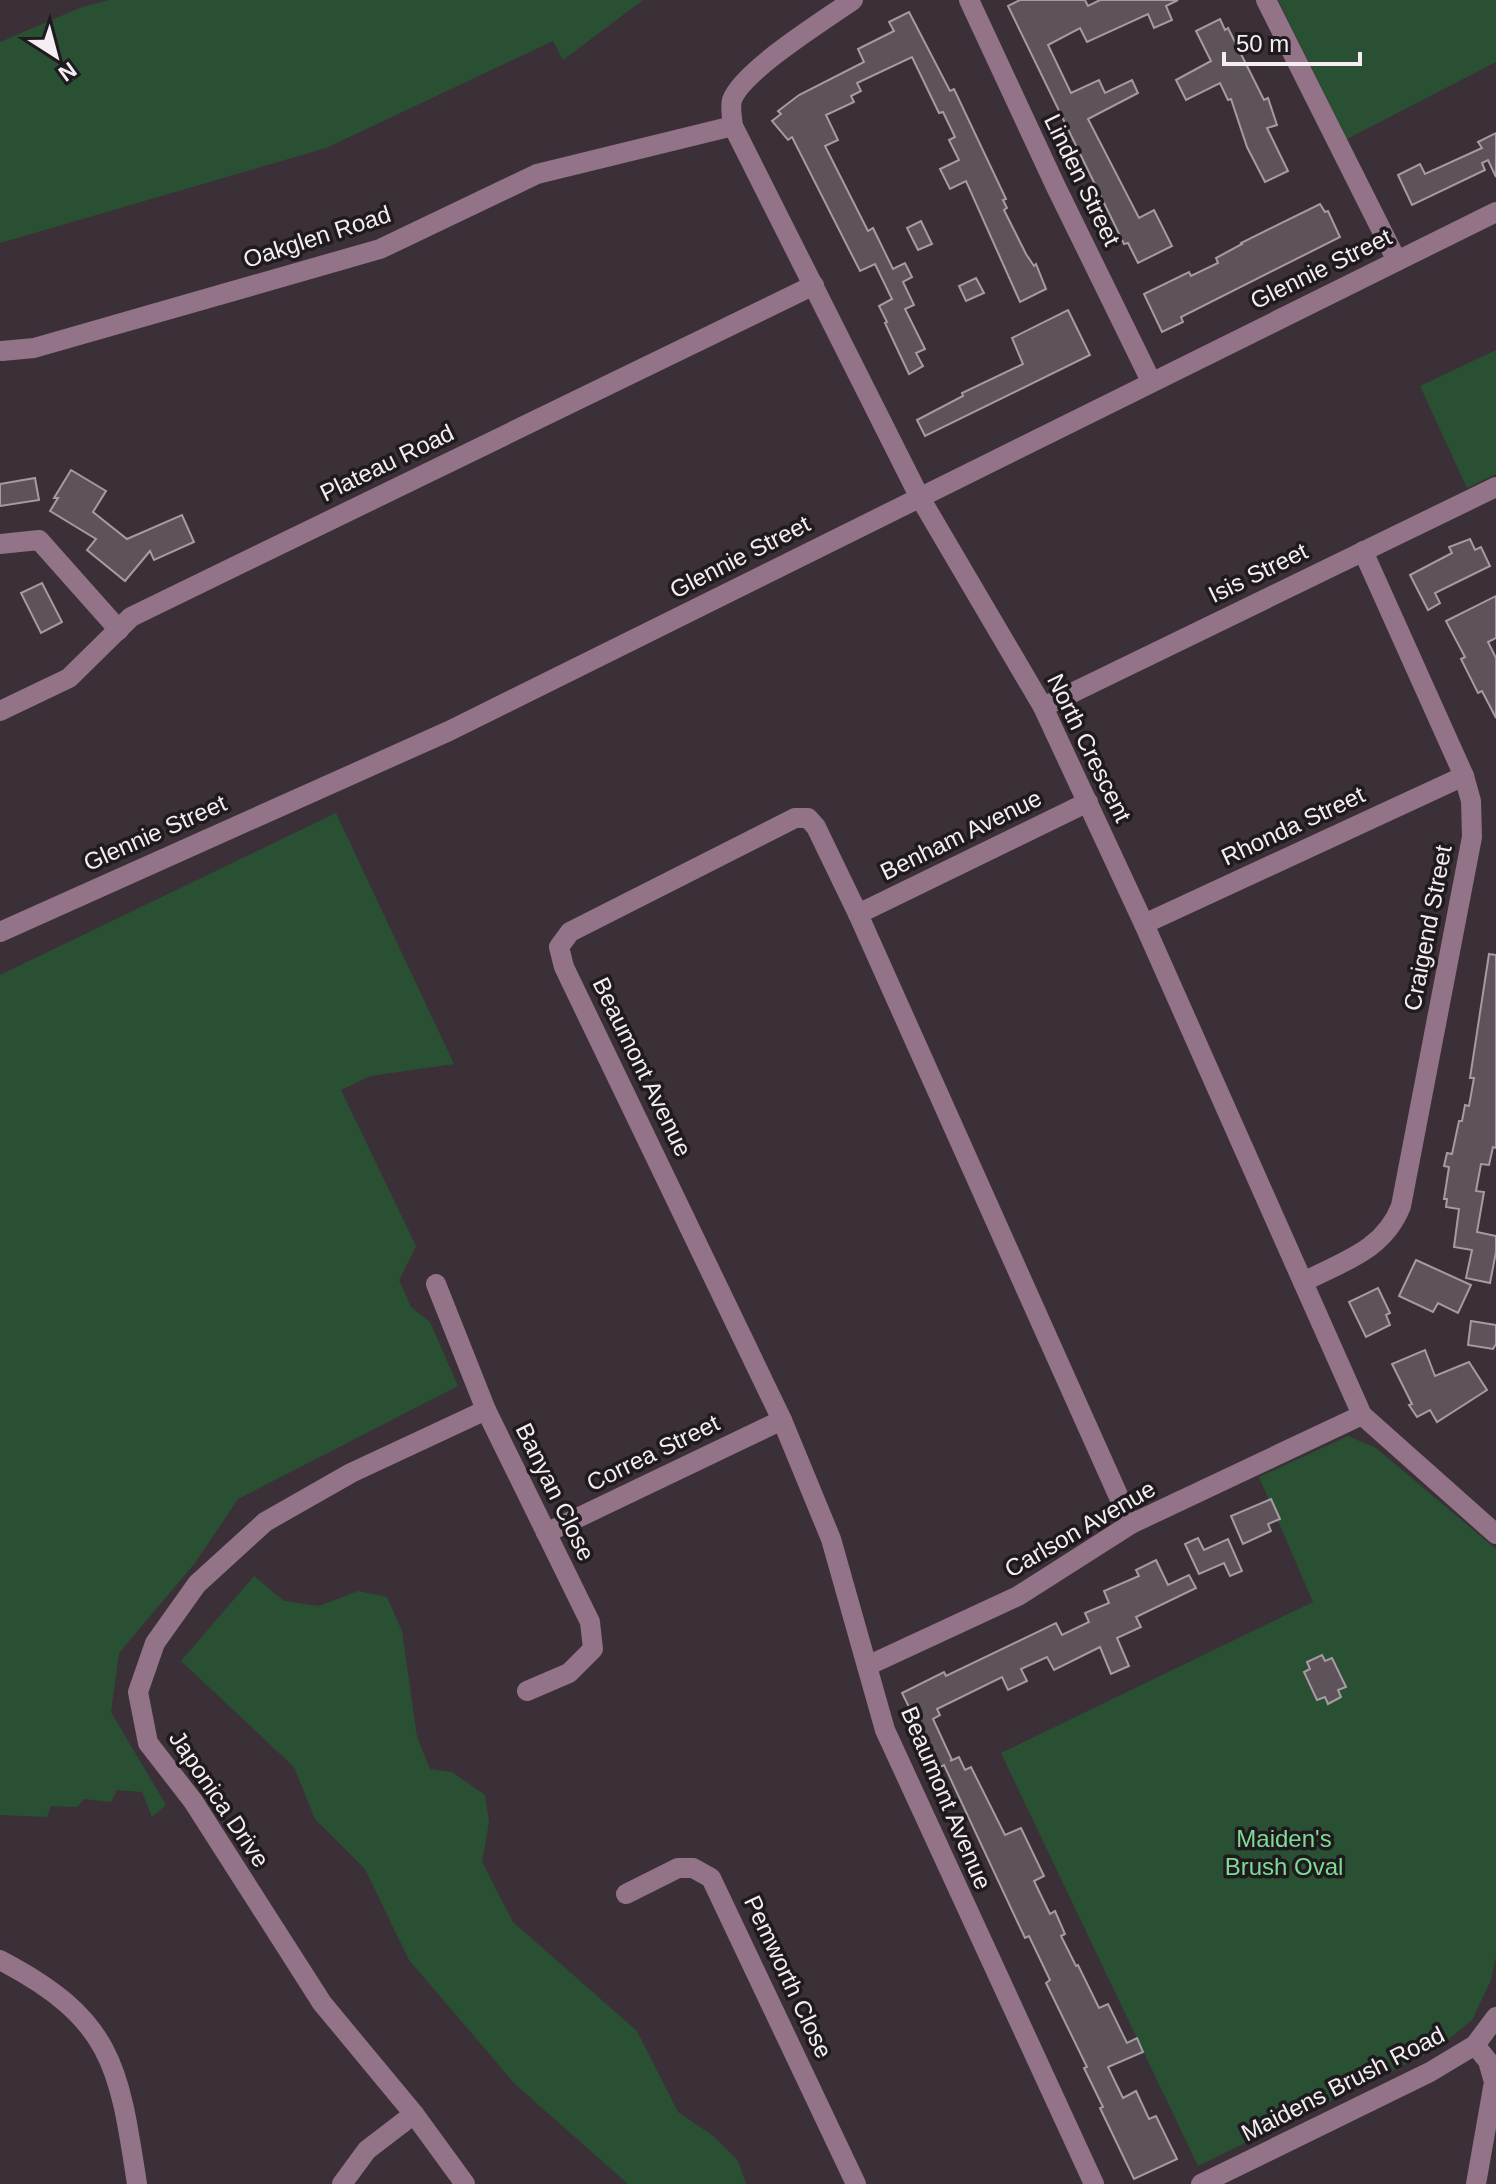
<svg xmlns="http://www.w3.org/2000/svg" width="1496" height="2184" font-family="Arial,sans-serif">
<rect width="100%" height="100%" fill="#3b3037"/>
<g fill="#295033">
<polygon points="109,0 643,0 563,60 553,41 326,148 0,243 0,42 82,7"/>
<polygon points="1278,0 1496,0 1496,62 1347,139"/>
<polygon points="1496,350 1496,474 1467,488 1420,386"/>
<polygon points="336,813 454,1064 370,1076 341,1090 416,1246 399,1280 411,1307 430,1322 458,1386 238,1499 195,1563 119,1653 111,1712 166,1805 152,1817 142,1792 117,1790 111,1802 84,1799 77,1807 51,1806 47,1817 0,1815 0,975"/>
<polygon points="1348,1436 1376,1448 1496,1549 1496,1957 1491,1980 1472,2020 1437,2049 1198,2166 1001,1753 1313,1602 1259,1477"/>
<polygon points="254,1576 284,1601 319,1606 358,1591 387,1597 402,1631 417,1737 430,1769 452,1772 485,1795 489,1822 482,1862 513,1922 637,2031 678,2112 712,2135 738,2161 746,2184 628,2184 515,2084 409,1960 365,1869 315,1819 294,1767 181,1661"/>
</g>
<g fill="#5e535a" stroke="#a79aa2" stroke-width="2">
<polygon points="1020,0 1085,0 1088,6 1100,0 1178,0 1166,6 1172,20 1154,28 1148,14 1087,42 1080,28 1048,45 1071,93 1099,80 1105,93 1132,80 1138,93 1088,119 1139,218 1154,210 1172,246 1138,263 1128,243 1124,244 1008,6"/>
<polygon points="909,12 950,91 954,89 1006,199 1003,200 1007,208 1004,210 1026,254 1034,266 1036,264 1046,289 1020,302 966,181 950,189 940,169 959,160 949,140 955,137 943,112 939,113 912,57 857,83 861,91 851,96 854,102 826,115 838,140 825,146 868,231 873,228 893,269 905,263 912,277 903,282 914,305 905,309 925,349 916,353 923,366 909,374 885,323 887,322 879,306 892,299 875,264 860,271 792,137 788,140 772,121 781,114 778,111 799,95 864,62 858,49 894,31 889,22"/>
<polygon points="1220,19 1225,30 1228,28 1264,100 1268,98 1277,125 1267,128 1288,171 1265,182 1247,147 1231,99 1228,100 1220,83 1186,100 1176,80 1211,61 1196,31"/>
<polygon points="1496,133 1496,177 1488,160 1482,163 1485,170 1412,205 1398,175 1420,164 1425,174 1482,148 1478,142"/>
<polygon points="1320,204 1325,212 1328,211 1340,237 1181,317 1183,322 1162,332 1144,294 1189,272 1191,276 1218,263 1216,258 1242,244 1241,243"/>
<polygon points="921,221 932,244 918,250 907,228"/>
<polygon points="976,278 984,293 966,301 959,286"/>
<polygon points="1068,310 1090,355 925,436 917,420 963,396 962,393 1023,364 1012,338"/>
<polygon points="71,470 106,491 93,512 127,539 182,515 194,542 154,560 150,551 125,581 87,550 96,539 50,511 58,498 54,498"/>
<polygon points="35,478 39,500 0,506 0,484"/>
<polygon points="1470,539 1475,550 1481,547 1490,566 1435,593 1440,603 1428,610 1410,575 1452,553 1449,547"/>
<polygon points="42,583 62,622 41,633 21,593"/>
<polygon points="1496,596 1496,638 1488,642 1496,658 1496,718 1482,691 1478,693 1461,659 1465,657 1446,621"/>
<polygon points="1489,954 1496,955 1496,1148 1493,1147 1489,1165 1481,1164 1476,1191 1484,1192 1477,1232 1496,1236 1496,1252 1490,1283 1466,1278 1472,1250 1454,1247 1459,1209 1446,1207 1447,1199 1444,1199 1449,1167 1444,1166 1447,1153 1452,1154 1459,1121 1462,1121 1465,1105 1469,1106 1474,1078 1470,1078"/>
<polygon points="1416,1260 1471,1285 1458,1313 1438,1303 1433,1312 1399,1296"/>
<polygon points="1378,1288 1390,1313 1386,1315 1390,1325 1366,1337 1349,1302"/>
<polygon points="1471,1321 1496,1325 1496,1344 1493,1349 1468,1345"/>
<polygon points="1425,1350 1435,1376 1469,1362 1487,1390 1437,1422 1430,1410 1417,1417 1409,1405 1412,1404 1392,1364"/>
<polygon points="1271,1499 1280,1519 1268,1524 1271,1531 1243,1544 1231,1516"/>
<polygon points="1198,1538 1204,1550 1228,1539 1242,1571 1230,1576 1224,1563 1199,1574 1185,1544"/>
<polygon points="1156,1560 1168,1585 1189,1575 1196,1588 1136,1617 1141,1627 1117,1638 1129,1666 1111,1674 1100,1647 1054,1670 1047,1657 1021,1669 1027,1681 1008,1690 1002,1677 937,1709 940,1715 933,1719 952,1760 950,1761 959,1757 965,1770 971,1767 1005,1835 1021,1828 1044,1876 1034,1881 1050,1914 1055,1911 1065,1934 1061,1936 1076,1966 1078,1965 1099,2008 1108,2004 1127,2043 1137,2038 1143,2052 1108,2067 1123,2098 1136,2091 1149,2119 1156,2116 1177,2159 1134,2179 1100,2108 1103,2107 1084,2068 1087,2067 1046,1983 1050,1980 1029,1936 1025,1938 944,1765 934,1770 926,1753 923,1754 915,1737 922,1733 902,1693 944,1672 946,1676 1056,1623 1062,1635 1089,1622 1085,1613 1109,1603 1104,1591 1139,1576 1136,1570"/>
<polygon points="1322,1655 1325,1661 1332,1658 1346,1687 1338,1690 1341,1697 1328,1704 1325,1697 1317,1700 1304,1672 1310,1669 1307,1662"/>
</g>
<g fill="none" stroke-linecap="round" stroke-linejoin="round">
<g stroke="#927387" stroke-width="20">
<path d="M853,0c-27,19 -111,71 -121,100 -2,7 0,18 1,26l186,370 124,211 101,217 218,491 134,119"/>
<polyline points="969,0 1056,187 1151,381"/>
<polyline points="1266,0 1397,261"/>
<polyline points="2,351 34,348 380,249 537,174 733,126"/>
<polyline points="0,544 39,540 119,630"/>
<polyline points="1043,707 1496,487"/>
<polyline points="0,711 69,678 131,617 814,285"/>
<polyline points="858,914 1088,802"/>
<polyline points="1144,924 1464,776"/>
<polyline points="0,932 449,731 1496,212"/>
<path d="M1303,1282c41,-21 81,-32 98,-76l71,-369 -1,-36 -7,-25 -101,-225"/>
<polyline points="436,1284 486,1410 590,1622 593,1649 569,1673 527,1691"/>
<polyline points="546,1533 782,1420"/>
<polyline points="867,1666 1018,1596 1131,1524 1362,1415"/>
<polyline points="626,1894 678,1868 693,1868 711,1878 856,2184"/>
<path d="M0,1960c113,59 119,106 137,224"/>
<polyline points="1475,2045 1488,2061 1494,2082 1476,2184"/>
<polyline points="342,2184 367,2150 414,2114"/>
<polyline points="465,2184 414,2114 322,2003 193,1801 148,1743 138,1692 155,1643 197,1584 265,1522 351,1473 486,1410"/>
<polyline points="1094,2184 885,1730 831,1539 782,1420 564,967 559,947 570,932 795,818 808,818 816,827 858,914 1131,1524"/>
<polyline points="1201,2184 1430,2072 1475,2045 1496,2017"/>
</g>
</g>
<g text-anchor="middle" stroke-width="7" stroke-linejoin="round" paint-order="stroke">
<g font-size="24" fill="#f4edf1" stroke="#1f1a1d">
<text transform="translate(1082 180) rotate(64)" y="8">Linden Street</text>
<text transform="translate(317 237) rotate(-18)" y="8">Oakglen Road</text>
<text transform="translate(1321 269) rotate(-26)" y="8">Glennie Street</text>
<text transform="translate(387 463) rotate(-26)" y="8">Plateau Road</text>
<text transform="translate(740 557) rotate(-27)" y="8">Glennie Street</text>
<text transform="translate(1258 573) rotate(-26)" y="8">Isis Street</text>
<text transform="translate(1089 748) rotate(64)" y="8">North Crescent</text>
<text transform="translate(1293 826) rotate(-25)" y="8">Rhonda Street</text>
<text transform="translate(155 833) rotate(-24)" y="8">Glennie Street</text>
<text transform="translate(961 835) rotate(-26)" y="8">Benham Avenue</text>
<text transform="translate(1428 928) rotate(-79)" y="8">Craigend Street</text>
<text transform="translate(642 1067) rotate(64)" y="8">Beaumont Avenue</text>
<text transform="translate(653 1453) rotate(-26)" y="8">Correa Street</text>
<text transform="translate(555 1492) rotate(64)" y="8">Banyan Close</text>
<text transform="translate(1080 1529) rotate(-30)" y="8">Carlson Avenue</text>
<text transform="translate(946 1798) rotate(67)" y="8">Beaumont Avenue</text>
<text transform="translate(219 1799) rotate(56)" y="8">Japonica Drive</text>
<text transform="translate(788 1977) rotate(65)" y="8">Pemworth Close</text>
<text transform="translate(1343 2084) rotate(-27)" y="8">Maidens Brush Road</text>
</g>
<g font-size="24" fill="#7ddc94" stroke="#1f1a1d">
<text x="1284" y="1847">Maiden's<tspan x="1284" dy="28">Brush Oval</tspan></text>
</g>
</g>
<g transform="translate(56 56) rotate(144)" stroke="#1f1a1d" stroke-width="6" paint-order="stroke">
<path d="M0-6L14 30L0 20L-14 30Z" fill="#f4edf1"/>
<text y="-12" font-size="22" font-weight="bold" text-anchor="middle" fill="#f4edf1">N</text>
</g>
<path d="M1224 52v12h136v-12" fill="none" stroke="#f4edf1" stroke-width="4"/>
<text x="1236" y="52" font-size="24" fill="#f4edf1" stroke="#1f1a1d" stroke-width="6" paint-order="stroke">50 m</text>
</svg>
